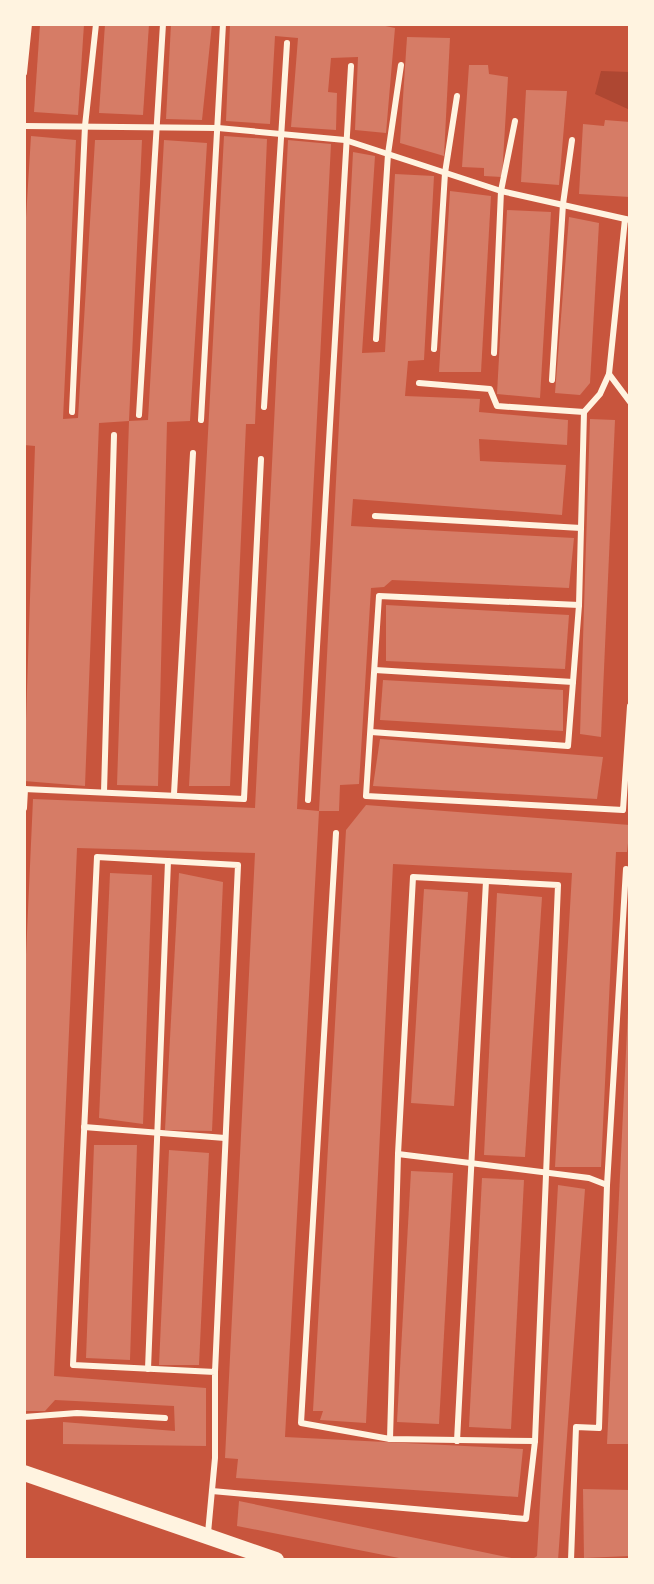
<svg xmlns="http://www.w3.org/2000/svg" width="654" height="1584" font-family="'Sofia Sans Condensed',sans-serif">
<rect width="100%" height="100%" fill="#c8553d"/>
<polygon fill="#ae4732" points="601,71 630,72 630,110 595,94"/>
<g fill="#d67c66">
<polygon points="40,24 84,24 78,115 34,112"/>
<polygon points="105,24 149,24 143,115 99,113"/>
<polygon points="171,24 212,24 202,120 166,119"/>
<polygon points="230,24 376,24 395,28 386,133 355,130 358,57 331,58 328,92 337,93 336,130 291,127 298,38 275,36 270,124 226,121"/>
<polygon points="407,37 450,38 444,156 400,143"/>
<polygon points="469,65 488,65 489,74 508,77 502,177 484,176 484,168 462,167"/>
<polygon points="526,90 567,91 559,185 521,182"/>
<polygon points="605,120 630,122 630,197 579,194 583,124 604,126"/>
<polygon points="31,136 76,140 63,419 78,418 95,140 142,140 129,421 99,423 85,786 24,781 35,446 24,445 24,250"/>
<polygon points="224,136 267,139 255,424 246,424 230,786 189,786"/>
<polygon points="164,140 207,143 190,421 167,422 158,786 117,785 129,421 148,420"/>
<polygon points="288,140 331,144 297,809 319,811 285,1437 523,1449 518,1497 236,1478 238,1459 225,1458 255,853 77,848 54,1376 206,1388 206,1446 63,1444 63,1422 175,1431 174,1406 55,1400 45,1411 24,1411 24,999 33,799 255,808"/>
<polygon points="353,152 375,156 362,353 385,352 395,174 434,176 424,360 408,361 405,396 480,399 479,412 568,420 567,445 479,439 480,461 566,465 562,515 353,499 351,526 574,538 569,588 392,580 384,587 371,588 359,784 340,785 339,811 319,811"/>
<polygon points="450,191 491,196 481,372 439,372"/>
<polygon points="507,210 551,212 540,398 497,394"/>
<polygon points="569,217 599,223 590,383 580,395 555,393"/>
<polygon points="590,419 615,420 601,737 580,734"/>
<polygon points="386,605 569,615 565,669 386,661"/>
<polygon points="383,680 563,690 563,731 380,720"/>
<polygon points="380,739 603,757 597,799 373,786"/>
<polygon points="366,805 630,825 627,852 616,852 601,1167 555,1167 572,873 393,864 366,1423 320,1420 323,1411 313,1411 346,830"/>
<polygon points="110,873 152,875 143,1124 99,1118"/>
<polygon points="179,873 223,882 212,1131 165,1130"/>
<polygon points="424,889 468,892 454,1106 411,1103"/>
<polygon points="497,893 542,897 525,1157 484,1155"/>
<polygon points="628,1010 630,1407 628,1444 607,1444"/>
<polygon points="94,1145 137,1145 130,1360 86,1358"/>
<polygon points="169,1150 209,1153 199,1365 159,1365"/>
<polygon points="411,1171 453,1173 439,1424 397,1422"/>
<polygon points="482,1178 524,1180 511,1429 469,1427"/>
<polygon points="558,1185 585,1189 558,1560 531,1560 537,1556"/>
<polygon points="583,1489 630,1490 630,1556 584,1558"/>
<polygon points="239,1501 516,1559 516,1560 409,1560 237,1526"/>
</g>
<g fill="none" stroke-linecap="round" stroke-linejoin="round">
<g stroke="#fff3e0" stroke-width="6">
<polyline points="24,73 29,24"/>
<polyline points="24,126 218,128 345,140 501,191 630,220"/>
<polyline points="625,219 609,374 630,402"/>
<polyline points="376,339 388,154 401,65"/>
<polyline points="434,349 445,173 457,96"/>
<polyline points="494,353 501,191 515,121"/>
<polyline points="552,380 563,204 572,140"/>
<polyline points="419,383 490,389 497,406 584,412 600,394 609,374"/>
<polyline points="264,407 287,43"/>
<polyline points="72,412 85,126 96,24"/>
<polyline points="139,415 163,24"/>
<polyline points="201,420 223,24"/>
<polyline points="375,516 581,528"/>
<polyline points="579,605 379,596 366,796 623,810 630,706"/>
<polyline points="375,670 573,682"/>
<polyline points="371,732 568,746 579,605 584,412"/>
<polyline points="24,789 244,799 261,459"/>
<polyline points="104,792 114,435"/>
<polyline points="174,794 193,453"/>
<polyline points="308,800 351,66"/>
<polyline points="24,808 25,789"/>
<polyline points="336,833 301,1423 390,1439 535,1441"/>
<polyline points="84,1127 225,1138"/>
<polyline points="398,1154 589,1178 607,1185"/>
<polyline points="148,1369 168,861"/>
<polyline points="24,1417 77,1413 165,1418"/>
<polyline points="457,1441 486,881"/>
<polyline points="212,1491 526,1519 535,1441 558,885 413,877 398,1154 390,1439"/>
<polyline points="208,1533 215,1458 215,1372 238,865 97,857 73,1365 215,1372"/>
<polyline points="571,1560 576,1427 599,1428 607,1185 626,869"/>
</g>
<polyline stroke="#fff3e0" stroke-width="16" points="24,1473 276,1560"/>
</g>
<rect width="654" height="1584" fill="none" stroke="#fff3e0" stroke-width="52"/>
</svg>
